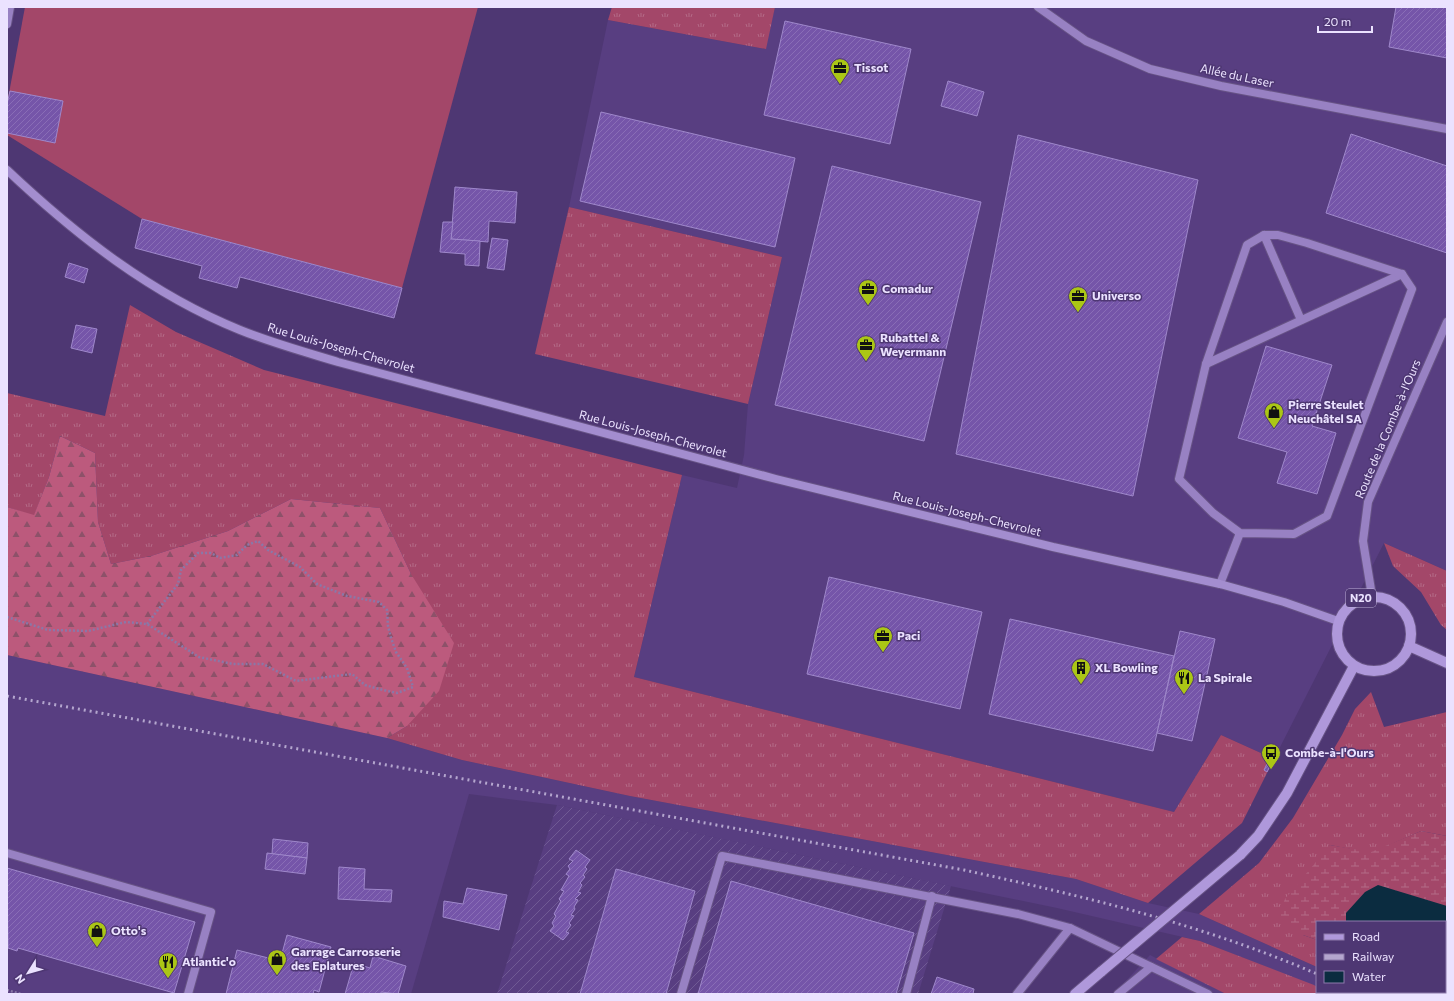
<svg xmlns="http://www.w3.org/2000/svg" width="1454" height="1001" font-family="Commissioner,sans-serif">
<defs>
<pattern id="industrial-furrows" width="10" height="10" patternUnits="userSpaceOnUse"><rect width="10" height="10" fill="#583e81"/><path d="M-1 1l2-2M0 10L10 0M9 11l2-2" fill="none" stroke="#705a94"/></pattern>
<pattern id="grass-tufts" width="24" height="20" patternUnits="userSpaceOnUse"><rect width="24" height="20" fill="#a34769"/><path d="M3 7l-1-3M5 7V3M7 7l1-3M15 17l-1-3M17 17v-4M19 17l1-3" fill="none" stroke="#b46a87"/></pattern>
<pattern id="forest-firs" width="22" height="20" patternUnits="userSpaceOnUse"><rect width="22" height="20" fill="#bc5a7d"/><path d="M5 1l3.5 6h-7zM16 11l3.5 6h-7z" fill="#8d5169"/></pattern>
<pattern id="wetland-marsh" width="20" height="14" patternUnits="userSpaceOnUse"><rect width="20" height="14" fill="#a34769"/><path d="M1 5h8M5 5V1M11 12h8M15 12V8" fill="none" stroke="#b46a87"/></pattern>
<pattern id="building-hatch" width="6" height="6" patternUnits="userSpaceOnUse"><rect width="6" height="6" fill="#7555a9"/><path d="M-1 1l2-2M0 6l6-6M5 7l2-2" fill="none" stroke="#896db6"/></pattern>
</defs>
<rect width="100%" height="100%" fill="#4e3773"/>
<g fill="#583e81">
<polygon points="775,7 1447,7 1447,571 1384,543 1274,759 1221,735 1174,812 634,677 682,475 737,488 744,455 748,404 782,257 569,207 608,20 765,49"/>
<polygon points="7,655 387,738 462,760 630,796 1076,879 1148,903 1199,914 1317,967 1317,987 1200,941 1057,908 557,805 469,794 411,994 7,994"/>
<polygon points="1150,955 1226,994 1112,994 1123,984"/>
</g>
<polygon fill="url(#industrial-furrows)" points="557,805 951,886 918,994 497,994"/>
<g fill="url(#grass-tufts)">
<polygon points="612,7 775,7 766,49 608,20"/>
<polygon points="569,207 782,257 748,404 535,354"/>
<polygon points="130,305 176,332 264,370 682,475 634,677 1174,812 1221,735 1274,759 1242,823 1148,903 1076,879 630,796 462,760 387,738 407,726 411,574 380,508 291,499 228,531 151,556 111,564 98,522 95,453 60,436 49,477 34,516 7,507 7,393 105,416"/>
<polygon points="1384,543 1447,571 1447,630 1441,625 1421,592 1393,566"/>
<polygon points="1371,692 1384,727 1447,712 1447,836 1421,831 1371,853 1330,845 1303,935 1317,940 1317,967 1199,914 1259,863 1293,818 1342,735 1355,709"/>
<polygon points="1182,937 1200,941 1314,985 1317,987 1317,992 1329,992 1333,994 1226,994 1156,959"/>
<polygon points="1372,992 1426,992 1429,994 1377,994"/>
</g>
<polygon fill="url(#forest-firs)" points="60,436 95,453 98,522 111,564 151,556 228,531 291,499 380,508 411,574 454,643 439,691 407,726 387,738 7,655 7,507 34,515 49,477"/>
<polygon fill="url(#wetland-marsh)" points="1421,831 1447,836 1447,994 1429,994 1426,992 1445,992 1445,922 1317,922 1317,940 1303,935 1278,917 1285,899 1330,845 1371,852"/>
<polygon fill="#a34769" points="25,7 478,7 402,288 142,219 7,135 7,104"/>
<polygon fill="#0b2c40" points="1378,885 1447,906 1447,989 1445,988 1445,922 1346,922 1346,913 1365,892"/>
<g fill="url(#building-hatch)" stroke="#9f88cb">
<polygon points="1396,7 1447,7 1447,58 1389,47"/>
<polygon points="785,21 911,49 890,144 764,115"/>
<polygon points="948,81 984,92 977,116 941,106"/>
<polygon points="10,91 63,101 55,143 7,133 7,104"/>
<polygon points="601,112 795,158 775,247 580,201"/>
<polygon points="1351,134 1447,166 1447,253 1326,213"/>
<polygon points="1018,135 1198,180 1133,496 956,454"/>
<polygon points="832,166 981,202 924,441 775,405"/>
<polygon points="455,187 517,192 515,223 489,221 488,242 451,239"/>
<polygon points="142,219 402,288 394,318 240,277 237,288 199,278 202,266 135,248"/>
<polygon points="443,222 453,222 451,239 480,241 479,266 465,265 465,254 440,252"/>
<polygon points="492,238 508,240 504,270 487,268"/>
<polygon points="69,263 88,269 84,283 65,277"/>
<polygon points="76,325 97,329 92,353 71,348"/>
<polygon points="1266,346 1332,365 1312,426 1336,433 1317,494 1277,483 1287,452 1238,438"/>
<polygon points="829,577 982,612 960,709 807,674"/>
<polygon points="1010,619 1174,656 1153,751 989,714"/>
<polygon points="1180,631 1215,639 1192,741 1157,733"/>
<polygon points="1269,760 1272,762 1267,772 1264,770"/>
<polygon points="273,839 308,843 307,858 272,854"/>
<polygon points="576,850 590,860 585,867 587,869 583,875 585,877 580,883 582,885 578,892 581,893 575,899 578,900 574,907 575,909 571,915 574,916 569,923 571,925 566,932 569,933 563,940 550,931 554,926 552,923 556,916 554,914 561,901 559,899 564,891 561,890 569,876 566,874 570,869 568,866 573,861 569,859"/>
<polygon points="267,853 307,858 305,874 265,869"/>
<polygon points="339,867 365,869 364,889 392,890 391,902 338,899"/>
<polygon points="7,868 195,922 174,993 18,948 17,951 8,948"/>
<polygon points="616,869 695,891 666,994 580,994"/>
<polygon points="731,881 914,933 896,994 698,994"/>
<polygon points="467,888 507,895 499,930 443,917 444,901 463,904"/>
<polygon points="287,935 331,947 319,992 314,990 313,994 226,994 237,950 280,961"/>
<polygon points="373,956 406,966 398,994 381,992 381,994 345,994 354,963 370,968"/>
<polygon points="937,977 974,989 973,994 931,994"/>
</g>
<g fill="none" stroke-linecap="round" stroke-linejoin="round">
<g stroke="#675385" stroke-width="10">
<g id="service">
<polyline points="1264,235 1301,320"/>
<polyline points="1206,364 1402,274"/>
<polyline points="1220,584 1240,533 1294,534 1327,516 1412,289 1402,274 1307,243 1278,235 1264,235 1247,245 1206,364 1179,479 1213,513 1240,533"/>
<polyline points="7,853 211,912 188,994"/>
<polyline points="681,994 722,856 1018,914 1070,928"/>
<polyline points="906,994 932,896"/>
</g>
</g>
<g stroke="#675385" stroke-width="10">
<g id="minor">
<polyline points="1038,7 1086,41 1150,69 1221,86 1447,129"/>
<polyline points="7,24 10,7"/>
<polyline points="1372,596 1363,541 1368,502 1447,322"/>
<polyline points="1017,994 1070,928 1208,994"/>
<polyline points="1118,994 1151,967"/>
</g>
</g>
<g stroke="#675385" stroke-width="10">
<path id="secondary" d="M7,170c69,65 144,124 233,160 32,13 65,22 98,32l438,117 277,68 167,37 64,18 54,19"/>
</g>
<g stroke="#675385" stroke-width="12">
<g id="primary">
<circle cx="1374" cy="634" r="37"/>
<polyline points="1409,646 1447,663"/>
<polyline points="1240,855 1258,836 1287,793 1354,666"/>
<polyline points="1075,994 1102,971"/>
</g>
</g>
<g stroke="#8a78a8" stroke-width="2.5" stroke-dasharray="2 2" stroke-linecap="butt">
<polyline points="7,617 48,630 88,631 126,622 147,624 199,657 233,664 263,664 296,681 352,674 365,685 379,689 397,693 413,687 407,668 396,652 391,638 388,626 387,610 379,602 347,596 317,584 300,567 268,550 258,541 247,545 237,555 220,558 211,553 198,553 181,570 178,584 147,624"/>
<polyline points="7,990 21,994"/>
</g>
<use href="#service" stroke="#9881c3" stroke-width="8"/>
<use href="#minor" stroke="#9881c3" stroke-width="8"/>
<use href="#secondary" stroke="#a38dcf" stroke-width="8"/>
<use href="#primary" stroke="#af98db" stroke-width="10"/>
<g stroke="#b4a6ce" stroke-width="3" stroke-dasharray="2 4" stroke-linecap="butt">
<path d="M7,696l957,174c119,26 240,55 353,104"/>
<polyline points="1358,992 1362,994"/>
</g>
<g stroke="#675385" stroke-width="12" stroke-linecap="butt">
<polyline id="primary-bridge" points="1102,971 1240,855"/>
</g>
<use href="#primary-bridge" stroke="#af98db" stroke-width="10"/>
</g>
<defs>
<g id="office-pin" transform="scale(1)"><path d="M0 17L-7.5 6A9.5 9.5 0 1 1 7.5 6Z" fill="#abc615" stroke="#4e3773"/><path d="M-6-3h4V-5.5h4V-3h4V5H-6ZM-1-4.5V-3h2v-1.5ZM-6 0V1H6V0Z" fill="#111"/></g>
<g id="shop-pin" transform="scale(1)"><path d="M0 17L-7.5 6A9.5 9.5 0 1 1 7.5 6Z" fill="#abc615" stroke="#4e3773"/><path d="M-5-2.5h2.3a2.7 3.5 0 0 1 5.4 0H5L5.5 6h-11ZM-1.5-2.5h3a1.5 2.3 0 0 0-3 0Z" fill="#111"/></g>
<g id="building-pin" transform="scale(1)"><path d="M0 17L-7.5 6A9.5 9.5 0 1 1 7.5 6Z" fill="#abc615" stroke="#4e3773"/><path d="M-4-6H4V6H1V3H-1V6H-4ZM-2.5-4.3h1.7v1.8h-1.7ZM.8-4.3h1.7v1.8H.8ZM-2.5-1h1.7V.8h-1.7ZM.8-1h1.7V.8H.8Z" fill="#111"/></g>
<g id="restaurant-pin" transform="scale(1)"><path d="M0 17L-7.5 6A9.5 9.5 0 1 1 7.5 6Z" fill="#abc615" stroke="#4e3773"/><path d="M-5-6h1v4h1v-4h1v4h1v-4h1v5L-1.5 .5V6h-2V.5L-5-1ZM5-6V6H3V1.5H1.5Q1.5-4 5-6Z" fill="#111"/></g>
<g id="bus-pin" transform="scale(1)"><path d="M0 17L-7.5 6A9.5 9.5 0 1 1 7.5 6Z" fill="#abc615" stroke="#4e3773"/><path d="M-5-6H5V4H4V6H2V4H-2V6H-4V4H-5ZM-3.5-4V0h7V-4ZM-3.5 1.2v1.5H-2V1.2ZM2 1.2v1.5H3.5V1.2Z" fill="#111"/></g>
</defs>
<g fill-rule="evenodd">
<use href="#office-pin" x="840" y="68"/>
<use href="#office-pin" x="868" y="289"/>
<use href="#office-pin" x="1078" y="296"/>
<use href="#office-pin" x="866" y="345"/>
<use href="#shop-pin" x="1274" y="412"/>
<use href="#office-pin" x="883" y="636"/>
<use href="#building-pin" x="1081" y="668"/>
<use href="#restaurant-pin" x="1184" y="678"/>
<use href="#bus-pin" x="1271" y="753"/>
<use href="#shop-pin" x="97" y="931"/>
<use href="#shop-pin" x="277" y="959"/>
<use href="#restaurant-pin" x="168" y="962"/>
</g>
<g text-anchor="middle" stroke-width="3" stroke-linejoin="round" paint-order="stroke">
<rect fill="#4e3773" stroke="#bcafd5" stroke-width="1" x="1346" y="589" width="30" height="18" rx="3"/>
<g font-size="11" font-weight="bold" fill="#ebe2ff">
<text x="1361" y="602">N20</text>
</g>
<g font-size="12" font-weight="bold" fill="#ebe2ff" stroke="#4e3773" text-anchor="start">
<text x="854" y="72">Tissot</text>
<text x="882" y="293">Comadur</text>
<text x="1092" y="300">Universo</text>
<text x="880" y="342">Rubattel &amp;<tspan x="880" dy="14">Weyermann</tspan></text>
<text x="1288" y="409">Pierre Steulet<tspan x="1288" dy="14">Neuchâtel SA</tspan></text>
<text x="897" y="640">Paci</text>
<text x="1095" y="672">XL Bowling</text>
<text x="1198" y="682">La Spirale</text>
<text x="1285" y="757">Combe-à-l'Ours</text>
<text x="111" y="935">Otto's</text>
<text x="291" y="956">Garrage Carrosserie<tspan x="291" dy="14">des Eplatures</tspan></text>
<text x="182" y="966">Atlantic'o</text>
</g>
<g font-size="12" fill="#ebe2ff" stroke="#4e3773">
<text transform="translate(1237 76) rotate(12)" y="4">Allée du Laser</text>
<text transform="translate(341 348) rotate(16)" y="4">Rue Louis-Joseph-Chevrolet</text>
<text transform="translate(1388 429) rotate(-67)" y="4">Route de la Combe-à-l'Ours</text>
<text transform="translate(653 434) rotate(15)" y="4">Rue Louis-Joseph-Chevrolet</text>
<text transform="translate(967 514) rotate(14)" y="4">Rue Louis-Joseph-Chevrolet</text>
</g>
</g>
<rect width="1454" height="1001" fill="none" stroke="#ebe2ff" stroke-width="16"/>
<rect x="1316" y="921" width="130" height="72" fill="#4e3773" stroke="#8d7bab"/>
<rect x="1324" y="934" width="20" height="6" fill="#af98db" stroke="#8d7bab"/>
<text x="1352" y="941" font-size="12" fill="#ebe2ff">Road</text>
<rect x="1324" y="954" width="20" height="6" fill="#b4a6ce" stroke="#8d7bab"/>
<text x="1352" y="961" font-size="12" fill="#ebe2ff">Railway</text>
<rect x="1324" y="971" width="20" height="12" fill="#0b2c40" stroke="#8d7bab"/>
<text x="1352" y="981" font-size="12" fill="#ebe2ff">Water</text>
<g transform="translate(28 973) rotate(233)" stroke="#4e3773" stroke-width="3" paint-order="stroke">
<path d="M0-3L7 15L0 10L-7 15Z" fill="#ebe2ff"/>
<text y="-6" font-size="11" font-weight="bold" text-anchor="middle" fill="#ebe2ff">N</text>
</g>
<path d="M1318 26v6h54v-6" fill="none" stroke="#ebe2ff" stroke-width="2"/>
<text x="1324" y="26" font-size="12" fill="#ebe2ff" stroke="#4e3773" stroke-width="3" paint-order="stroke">20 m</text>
</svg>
